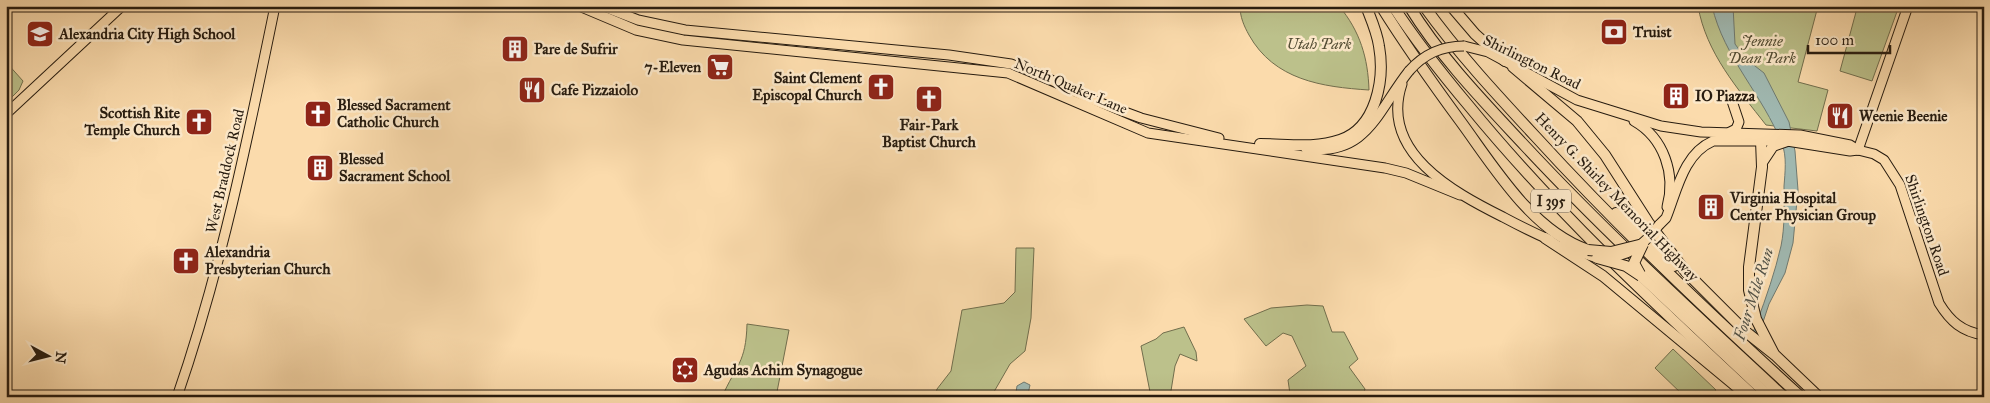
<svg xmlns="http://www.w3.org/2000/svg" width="1990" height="403" font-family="'IM FELL Great Primer',serif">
<rect width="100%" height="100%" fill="#fbdbac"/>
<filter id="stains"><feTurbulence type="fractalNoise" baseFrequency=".004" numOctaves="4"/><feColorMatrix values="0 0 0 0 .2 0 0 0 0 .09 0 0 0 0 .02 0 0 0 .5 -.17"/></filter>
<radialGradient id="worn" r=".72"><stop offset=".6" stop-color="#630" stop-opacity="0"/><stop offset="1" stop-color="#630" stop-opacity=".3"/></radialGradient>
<g fill="#bcc18b" stroke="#716e4d">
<path d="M1240,6h99c21,25 29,52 30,84 -47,-3 -95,-10 -120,-55 -5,-9 -9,-18 -9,-29z"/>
<path d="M1698,6h120l-20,76 30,8 -11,41 -51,-6c-28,-36 -60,-72 -68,-119z"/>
<polygon points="1833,6 1899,6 1872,81 1840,71 1856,12"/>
<polygon points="6,62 23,81 19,90 6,103"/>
<polygon points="1016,248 1034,248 1031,318 1025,351 1010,364 991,397 935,397 937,389 951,371 962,310 1004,303 1015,292"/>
<polygon points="1307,305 1323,306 1332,332 1344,332 1358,359 1349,367 1365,389 1363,397 1293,397 1290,394 1288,380 1306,366 1292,336 1283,333 1266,346 1244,319 1271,308"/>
<path d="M747,324l42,6 -13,67h-54c14,-32 24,-34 25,-73z"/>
<polygon points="1184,327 1196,352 1197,361 1180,354 1175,366 1170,397 1151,397 1141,346 1156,339 1163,333"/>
<polygon points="1673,349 1716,390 1710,397 1685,397 1655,368"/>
</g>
<g fill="#a0b9b2" stroke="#6f7a71">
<path d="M1712,6h21l2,38 11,15 18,14 25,49 6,29 3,39 -5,53 -8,30 -16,31 -31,93h-9c17,-50 40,-99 52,-151 4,-19 3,-41 3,-60 1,-13 3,-30 -2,-42 -19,-49 -58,-86 -70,-138z"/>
<polygon points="1024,382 1030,385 1028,394 1020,392 1018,397 1010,397 1016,392 1017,386"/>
</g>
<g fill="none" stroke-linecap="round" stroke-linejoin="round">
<g stroke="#261b0f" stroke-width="11">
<g id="major">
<polyline points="579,6 636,30 683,40 1008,73 1148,133 1385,168 1406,173 1460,195"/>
<polyline points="602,6 638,20 685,30 949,55 1011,64 1039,74 1087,98 1141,118 1219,138"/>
<path d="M1464,46l24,6 89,48 84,26 40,6 99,3 50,10 8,5 16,4 10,6 16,25 39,118c11,18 23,29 45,32"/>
<path d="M1402,84c-23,68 51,108 101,133 15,8 31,16 47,23"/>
<polyline points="6,114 122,6"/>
<path d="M1634,121c30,17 42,53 33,86"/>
<polyline points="1730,132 1736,129 1739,122 1732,101"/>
<path d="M1306,149c62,7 71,-38 103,-78"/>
<polyline points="1858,150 1908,6"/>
<path d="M1659,225l7,-7c11,-27 17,-64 47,-77h74l63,10 8,-1"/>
<polyline points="1562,246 1597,258"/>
<path d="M177,397c44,-127 71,-259 98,-391"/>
</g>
</g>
<g stroke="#261b0f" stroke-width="12">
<g id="highway">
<path d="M1381,6c25,40 52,78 80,116 33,45 71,109 127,128"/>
<path d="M1393,6c23,35 49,68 76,100 86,105 186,198 286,291"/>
<path d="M1409,6c32,52 75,96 116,140 82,88 171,169 259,251"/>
<path d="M1424,6c34,47 72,88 111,130 84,92 174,177 266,261"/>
<polyline points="1451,6 1475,34 1505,61"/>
<polyline points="1513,67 1577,121 1605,155 1648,222 1685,271 1746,332 1775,355 1819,397"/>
<polyline points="1761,140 1762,167 1749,267 1749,290 1756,319 1773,352"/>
<path d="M1260,144c26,0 55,5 80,-4 36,-12 45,-60 39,-94 -2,-14 -8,-27 -13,-40"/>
<polyline points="1763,161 1773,146 1787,141"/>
<polyline points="1616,213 1674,266"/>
<polyline points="1545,238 1603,276 1738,388"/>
<polyline points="1641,276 1770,397"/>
</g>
</g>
<use href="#major" stroke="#fbdbac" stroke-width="9"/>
<use href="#highway" stroke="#fbdbac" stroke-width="10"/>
<g stroke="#261b0f" stroke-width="11" stroke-linecap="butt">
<g id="major-bridge">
<path d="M1409,71c15,-17 32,-25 55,-25"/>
<path d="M1602,258c27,-1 41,-12 57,-33"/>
</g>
</g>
<g stroke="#261b0f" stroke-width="12" stroke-linecap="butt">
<g id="highway-bridge">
<polyline points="1588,250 1611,252 1643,244"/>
<polyline points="1597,258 1626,266 1641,276"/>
<polyline points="1640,274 1634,263 1643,244"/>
</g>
</g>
<use href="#major-bridge" stroke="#fbdbac" stroke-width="9"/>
<use href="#highway-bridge" stroke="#fbdbac" stroke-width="10"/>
</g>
<defs>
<g id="bank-square" transform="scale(1.4375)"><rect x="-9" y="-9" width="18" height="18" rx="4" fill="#8f2418" stroke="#fce8c9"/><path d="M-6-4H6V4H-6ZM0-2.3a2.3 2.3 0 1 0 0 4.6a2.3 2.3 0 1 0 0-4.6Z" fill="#fff"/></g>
<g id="school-square" transform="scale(1.4375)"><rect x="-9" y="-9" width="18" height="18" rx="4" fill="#8f2418" stroke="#fce8c9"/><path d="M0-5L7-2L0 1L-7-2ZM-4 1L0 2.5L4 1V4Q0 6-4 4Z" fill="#fff"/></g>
<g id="building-square" transform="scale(1.4375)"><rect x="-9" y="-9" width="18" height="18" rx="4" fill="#8f2418" stroke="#fce8c9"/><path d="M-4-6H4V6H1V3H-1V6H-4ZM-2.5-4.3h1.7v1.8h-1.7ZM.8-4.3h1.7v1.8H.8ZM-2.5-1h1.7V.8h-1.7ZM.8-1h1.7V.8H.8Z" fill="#fff"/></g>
<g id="supermarket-square" transform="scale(1.4375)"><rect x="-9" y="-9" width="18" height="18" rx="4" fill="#8f2418" stroke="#fce8c9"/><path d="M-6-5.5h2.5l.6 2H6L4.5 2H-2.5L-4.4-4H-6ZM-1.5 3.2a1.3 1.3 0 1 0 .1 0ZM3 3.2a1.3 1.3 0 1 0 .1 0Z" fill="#fff"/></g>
<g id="church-square" transform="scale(1.4375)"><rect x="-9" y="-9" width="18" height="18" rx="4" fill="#8f2418" stroke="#fce8c9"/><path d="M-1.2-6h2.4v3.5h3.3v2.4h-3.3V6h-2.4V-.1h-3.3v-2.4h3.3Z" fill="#fff"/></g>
<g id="restaurant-square" transform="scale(1.4375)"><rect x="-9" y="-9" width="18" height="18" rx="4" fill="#8f2418" stroke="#fce8c9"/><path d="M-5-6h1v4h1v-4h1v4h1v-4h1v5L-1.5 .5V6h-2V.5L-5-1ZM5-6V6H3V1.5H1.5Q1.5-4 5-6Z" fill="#fff"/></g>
<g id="synagogue-square" transform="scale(1.4375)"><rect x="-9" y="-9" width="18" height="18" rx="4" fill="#8f2418" stroke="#fce8c9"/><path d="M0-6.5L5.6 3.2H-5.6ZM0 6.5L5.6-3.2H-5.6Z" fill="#fff"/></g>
</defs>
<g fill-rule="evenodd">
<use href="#bank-square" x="1614" y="32"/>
<use href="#school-square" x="40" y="34"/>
<use href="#building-square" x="515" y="49"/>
<use href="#supermarket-square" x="720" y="67"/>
<use href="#church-square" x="881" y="87"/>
<use href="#restaurant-square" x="532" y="90"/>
<use href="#building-square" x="1676" y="96"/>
<use href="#church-square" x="929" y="99"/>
<use href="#church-square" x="318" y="114"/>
<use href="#restaurant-square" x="1840" y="116"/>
<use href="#church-square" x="199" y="122"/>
<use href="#building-square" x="320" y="168"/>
<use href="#building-square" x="1711" y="207"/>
<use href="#church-square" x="186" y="261"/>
<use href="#synagogue-square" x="685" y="370"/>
</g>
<g text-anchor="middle" stroke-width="5" stroke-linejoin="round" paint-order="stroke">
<rect fill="#fce8c9" stroke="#665847" stroke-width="1" x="1531" y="189.5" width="40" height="23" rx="4"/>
<g font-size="14" font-weight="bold" fill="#261b0f">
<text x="1551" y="206">I 395</text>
</g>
<g font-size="15" font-weight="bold" fill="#261b0f" stroke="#fce8c9" text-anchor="start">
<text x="1633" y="37">Truist</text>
<text x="59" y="39">Alexandria City High School</text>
<text x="534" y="54">Pare de Sufrir</text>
<text x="701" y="72" text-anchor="end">7-Eleven</text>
<text x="862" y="83" text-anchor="end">Saint Clement<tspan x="862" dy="17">Episcopal Church</tspan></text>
<text x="551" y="95">Cafe Pizzaiolo</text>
<text x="1695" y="101">IO Piazza</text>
<text x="337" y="110">Blessed Sacrament<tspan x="337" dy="17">Catholic Church</tspan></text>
<text x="180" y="118" text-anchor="end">Scottish Rite<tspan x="180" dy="17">Temple Church</tspan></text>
<text x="1859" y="121">Weenie Beenie</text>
<text x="929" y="130" text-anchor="middle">Fair-Park<tspan x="929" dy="17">Baptist Church</tspan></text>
<text x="339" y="164">Blessed<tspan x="339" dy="17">Sacrament School</tspan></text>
<text x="1730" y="203">Virginia Hospital<tspan x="1730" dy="17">Center Physician Group</tspan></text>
<text x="205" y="257">Alexandria<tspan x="205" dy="17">Presbyterian Church</tspan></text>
<text x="704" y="375">Agudas Achim Synagogue</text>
</g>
<g font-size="15" font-style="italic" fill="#534d34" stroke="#fce8c9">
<text x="1762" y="46">Jennie<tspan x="1762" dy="17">Dean Park</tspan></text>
<text x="1319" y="49">Utah Park</text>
</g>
<g font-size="15" fill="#261b0f" stroke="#fce8c9">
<text transform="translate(1532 62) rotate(26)" y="5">Shirlington Road</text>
<text transform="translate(1071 86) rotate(23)" y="5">North Quaker Lane</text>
<text transform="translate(225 171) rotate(-77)" y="5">West Braddock Road</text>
<text transform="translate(1617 197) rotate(46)" y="5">Henry G. Shirley Memorial Highway</text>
<text transform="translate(1927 225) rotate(71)" y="5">Shirlington Road</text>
</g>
<g font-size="16" font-style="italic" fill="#515248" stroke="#fce8c9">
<text transform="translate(1753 294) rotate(-72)" y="6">Four Mile Run</text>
</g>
</g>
<rect width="1990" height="403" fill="none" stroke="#fbdbac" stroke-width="25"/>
<rect x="8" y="8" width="1975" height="388" fill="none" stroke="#261b0f" stroke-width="2.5"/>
<rect x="12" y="12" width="1965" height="378" fill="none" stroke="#261b0f"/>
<g transform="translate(48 356) rotate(97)" stroke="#fce8c9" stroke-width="4" paint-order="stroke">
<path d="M0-4L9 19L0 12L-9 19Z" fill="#261b0f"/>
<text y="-8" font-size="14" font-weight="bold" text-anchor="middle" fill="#261b0f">N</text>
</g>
<path d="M1808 45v8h82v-8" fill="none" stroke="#261b0f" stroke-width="2.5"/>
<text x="1815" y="45" font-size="15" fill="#261b0f" stroke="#fce8c9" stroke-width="4" paint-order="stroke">100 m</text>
<rect width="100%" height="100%" filter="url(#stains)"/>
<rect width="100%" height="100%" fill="url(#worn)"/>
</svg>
